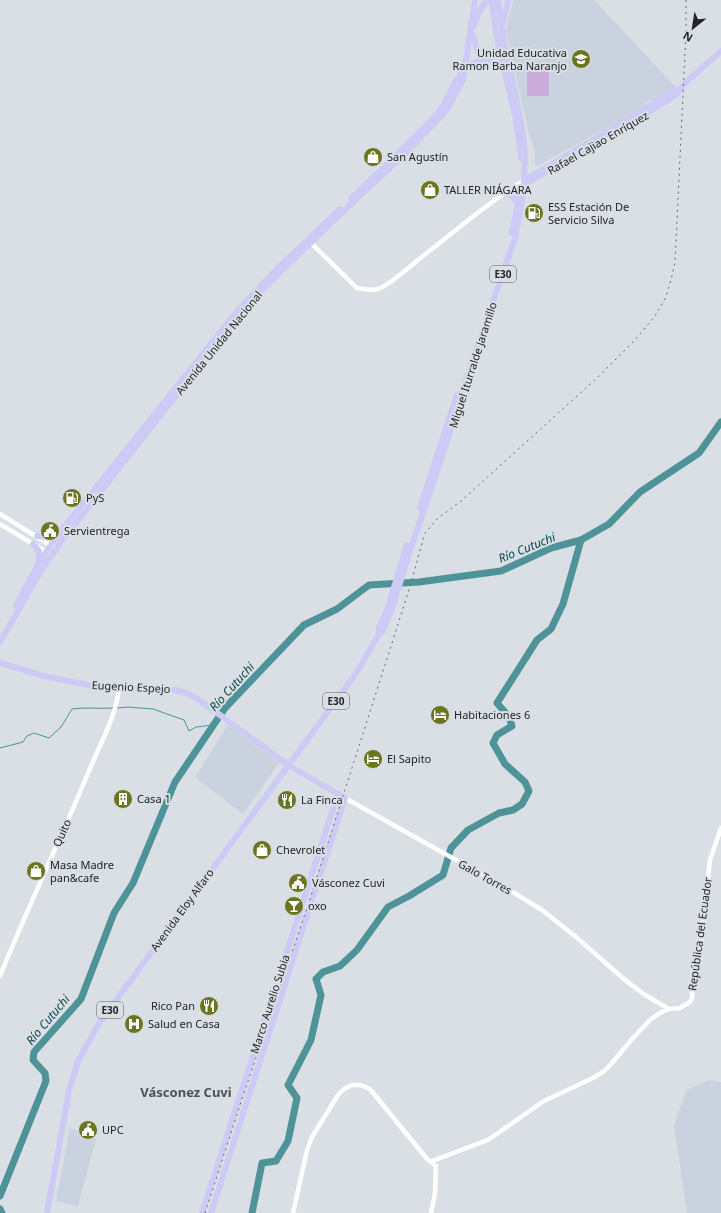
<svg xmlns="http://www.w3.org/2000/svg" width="721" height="1213" font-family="'Noto Sans',sans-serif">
<rect width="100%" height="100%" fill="#dadfe5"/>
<g fill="#cbd2df">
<polygon points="514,0 594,0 675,86 675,88 653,101 650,100 645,103 645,107 539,165 535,165 534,147 529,134 506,31 508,20"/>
<polygon points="228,725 279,763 243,814 195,777"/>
<polygon points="708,1080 721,1082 721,1213 687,1213 674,1126 686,1091"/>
<polygon points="70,1128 96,1139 78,1206 56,1201"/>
</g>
<rect fill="#caadd8" x="527" y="62" width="22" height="34"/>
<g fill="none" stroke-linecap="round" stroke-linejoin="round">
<g stroke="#4d9397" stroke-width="1">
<polyline points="116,708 128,707 153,709 184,720 189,731 196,727 213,725"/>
<path d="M0,748l23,-6 4,-6 7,-3 15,5 12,-11 11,-18c14,-2 27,0 41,-1"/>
</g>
<g stroke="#4d9397" stroke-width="7">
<polyline points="0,1196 46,1081 45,1073 33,1060 34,1052 81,999 114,913 133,883 175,782 225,708 304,625 337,609 369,585 419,582 501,571 551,548 581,540 609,524 640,492 699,453 721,422"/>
<polyline points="0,1209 2,1213"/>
<polyline points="252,1213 262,1163 276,1161 288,1141 297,1098 288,1085 311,1040 321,995 316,979 323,972 340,966 357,950 388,907 409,896 443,875 451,848 468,830 499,813 513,810 522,804 529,791 525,782 505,764 493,743 497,735 512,726 509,717 497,703 537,640 551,629 563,604 581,540"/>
</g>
<g stroke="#fff" stroke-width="4.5">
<path d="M309,241l48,47c7,1 14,3 21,1 12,-4 30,-21 40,-29 35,-27 69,-57 107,-80"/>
<polyline points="0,514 53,547"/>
<polyline points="0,524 48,553"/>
<polyline points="345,798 506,888 542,910 576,937 625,980 645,995 669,1009"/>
<path d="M0,976c28,-69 60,-136 89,-205 11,-27 27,-54 30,-83"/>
<polyline points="432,1161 488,1140 544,1101 593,1078 603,1072 612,1063 633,1038 650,1020 660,1013 669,1009 680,1008 690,1002 692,998 693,972 701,942 710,860 721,828"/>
<polyline points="293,1213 307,1150 312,1137 338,1095 344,1089 352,1085 361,1085 370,1089 427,1159 436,1166 435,1193 431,1213"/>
</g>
<g stroke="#cdcbf6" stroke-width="6">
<path d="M492,0c4,54 25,104 29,158"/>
<polyline points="503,23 508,0"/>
<path d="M474,26c3,-11 6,-18 14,-26"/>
<polyline points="473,35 477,51 483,55 492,55 499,48"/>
<polyline points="525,180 642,111 674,90 680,90"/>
<polyline points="525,184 624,128 676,95 684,84 721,51"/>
<polyline points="505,193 511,195 518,203"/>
<path d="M351,198c19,-17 37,-35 55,-53 12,-12 26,-24 36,-38 10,-15 14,-35 31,-44 12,-7 24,-2 32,8"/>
<polyline points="512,233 520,193"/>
<polyline points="420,508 457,395"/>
<polyline points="37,536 52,538 57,536"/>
<polyline points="33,544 39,551 39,562"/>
<polyline points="16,606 37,566 57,536 239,309 275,271 340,209"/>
<polyline points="379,634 379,628 388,607 407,545"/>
<polyline points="0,642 42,569 64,538 231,326 263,289 354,201 408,151 446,111 463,80 475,0"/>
<polyline points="0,663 44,676 88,685 119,688 175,690 186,693 198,699 288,765 345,798 211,1213"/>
<path d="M47,1213l22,-122 9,-30 20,-36 33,-45 226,-308 22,-38 4,-3 9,-23 22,-69 33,-97 15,-51 53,-153c7,-31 12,-62 9,-94 -5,-48 -22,-95 -26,-144"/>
<polyline points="202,1213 338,794"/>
</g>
<polyline stroke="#676a6e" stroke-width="1" stroke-dasharray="2 4" stroke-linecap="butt" points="205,1213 242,1099 310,899 408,593 425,533 437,519 461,501 597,378 635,340 655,316 665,299 671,280 675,262 686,33 686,0"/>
</g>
<defs>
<g id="school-disc" transform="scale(1)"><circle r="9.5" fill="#6b741e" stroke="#dadfe5"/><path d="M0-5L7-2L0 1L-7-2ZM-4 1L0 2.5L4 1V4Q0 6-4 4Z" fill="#fff"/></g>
<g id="shop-disc" transform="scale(1)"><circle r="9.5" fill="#6b741e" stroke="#dadfe5"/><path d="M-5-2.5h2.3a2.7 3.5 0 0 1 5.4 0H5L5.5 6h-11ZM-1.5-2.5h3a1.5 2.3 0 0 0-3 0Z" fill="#fff"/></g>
<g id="fuel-disc" transform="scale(1)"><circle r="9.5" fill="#6b741e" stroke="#dadfe5"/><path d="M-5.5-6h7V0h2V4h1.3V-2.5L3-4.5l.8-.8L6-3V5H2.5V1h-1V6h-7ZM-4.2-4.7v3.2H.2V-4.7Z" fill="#fff"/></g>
<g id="civic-disc" transform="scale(1)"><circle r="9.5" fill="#6b741e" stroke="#dadfe5"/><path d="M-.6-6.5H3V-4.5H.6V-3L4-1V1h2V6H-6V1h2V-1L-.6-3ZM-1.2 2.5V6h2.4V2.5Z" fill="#fff"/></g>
<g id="hotel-disc" transform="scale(1)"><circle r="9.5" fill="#6b741e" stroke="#dadfe5"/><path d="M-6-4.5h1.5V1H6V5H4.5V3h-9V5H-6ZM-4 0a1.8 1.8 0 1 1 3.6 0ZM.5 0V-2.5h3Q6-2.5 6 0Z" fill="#fff"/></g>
<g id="building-disc" transform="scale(1)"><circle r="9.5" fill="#6b741e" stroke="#dadfe5"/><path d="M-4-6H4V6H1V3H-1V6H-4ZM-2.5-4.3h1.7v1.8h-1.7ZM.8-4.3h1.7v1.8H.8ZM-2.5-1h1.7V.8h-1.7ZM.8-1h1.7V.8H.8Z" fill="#fff"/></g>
<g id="restaurant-disc" transform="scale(1)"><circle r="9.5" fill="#6b741e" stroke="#dadfe5"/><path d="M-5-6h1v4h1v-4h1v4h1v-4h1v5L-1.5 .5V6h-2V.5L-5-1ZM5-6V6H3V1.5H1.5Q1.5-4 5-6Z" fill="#fff"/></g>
<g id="bar-disc" transform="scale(1)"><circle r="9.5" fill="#6b741e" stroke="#dadfe5"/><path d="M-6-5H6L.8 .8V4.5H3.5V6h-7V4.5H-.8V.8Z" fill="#fff"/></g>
<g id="hospital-disc" transform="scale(1)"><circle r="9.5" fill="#6b741e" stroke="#dadfe5"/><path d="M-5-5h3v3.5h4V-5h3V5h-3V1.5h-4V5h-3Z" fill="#fff"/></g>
</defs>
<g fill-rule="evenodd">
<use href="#school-disc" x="581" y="59"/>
<use href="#shop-disc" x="373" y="157"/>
<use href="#shop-disc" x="430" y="190"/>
<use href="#fuel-disc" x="534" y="213"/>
<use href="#fuel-disc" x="72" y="498"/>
<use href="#civic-disc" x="50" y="531"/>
<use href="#hotel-disc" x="440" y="715"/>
<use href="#hotel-disc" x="373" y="759"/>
<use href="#building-disc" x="123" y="799"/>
<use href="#restaurant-disc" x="287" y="800"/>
<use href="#shop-disc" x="262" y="850"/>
<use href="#shop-disc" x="36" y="871"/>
<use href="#civic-disc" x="298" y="883"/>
<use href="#bar-disc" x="294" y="906"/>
<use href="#restaurant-disc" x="209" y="1006"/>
<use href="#hospital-disc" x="134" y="1024"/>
<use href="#civic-disc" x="88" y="1130"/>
</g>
<g text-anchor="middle" stroke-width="4" stroke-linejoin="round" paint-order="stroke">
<g fill="#dadfe5" stroke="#595c5f" stroke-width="1">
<rect x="490" y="266" width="26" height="16" rx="3"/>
<rect x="323" y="693" width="26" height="16" rx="3"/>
<rect x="97" y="1002" width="26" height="16" rx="3"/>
</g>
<g font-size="10" font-weight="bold" fill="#222426">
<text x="503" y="278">E30</text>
<text x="336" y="705">E30</text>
<text x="110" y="1014">E30</text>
</g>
<g font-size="11" fill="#222426" stroke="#dadfe5" text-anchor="start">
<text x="567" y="57" text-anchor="end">Unidad Educativa<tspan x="567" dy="13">Ramon Barba Naranjo</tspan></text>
<text x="387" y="161">San Agustín</text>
<text x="444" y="194">TALLER NIÁGARA</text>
<text x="548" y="211">ESS Estación De<tspan x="548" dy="13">Servicio Silva</tspan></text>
<text x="86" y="502">PyS</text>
<text x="64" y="535">Servientrega</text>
<text x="454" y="719">Habitaciones 6</text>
<text x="387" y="763">El Sapito</text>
<text x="137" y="803">Casa 1</text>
<text x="301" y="804">La Finca</text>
<text x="276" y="854">Chevrolet</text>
<text x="50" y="869">Masa Madre<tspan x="50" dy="13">pan&amp;cafe</tspan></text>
<text x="312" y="887">Vásconez Cuvi</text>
<text x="308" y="910">oxo</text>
<text x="195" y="1010" text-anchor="end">Rico Pan</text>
<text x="148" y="1028">Salud en Casa</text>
<text x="102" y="1134">UPC</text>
</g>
<g font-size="11" fill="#222426" stroke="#dadfe5">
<text transform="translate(598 143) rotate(-30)" y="4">Rafael Cajiao Enríquez</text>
<text transform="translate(219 343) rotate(-51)" y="4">Avenida Unidad Nacional</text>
<text transform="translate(473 365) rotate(-72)" y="4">Miguel Iturralde Jaramillo</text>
<text transform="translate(131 687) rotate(3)" y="4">Eugenio Espejo</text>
<text transform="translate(62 833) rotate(-66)" y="4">Quito</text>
<text transform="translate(485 877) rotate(29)" y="4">Galo Torres</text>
<text transform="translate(182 910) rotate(-54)" y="4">Avenida Eloy Alfaro</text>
<text transform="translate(700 934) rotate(-82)" y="4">República del Ecuador</text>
<text transform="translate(270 1004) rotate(-72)" y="4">Marco Aurelio Subia</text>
</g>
<g font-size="12" font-style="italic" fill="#06484c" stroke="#dadfe5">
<text transform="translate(527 548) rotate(-22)" y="4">Río Cutuchi</text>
<text transform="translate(232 687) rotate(-48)" y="4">Río Cutuchi</text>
<text transform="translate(48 1020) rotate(-50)" y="4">Río Cutuchi</text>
</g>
<g font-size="13" font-weight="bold" fill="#4e5257" stroke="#dadfe5">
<text x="186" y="1097">Vásconez Cuvi</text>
</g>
</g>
<g transform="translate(693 28) rotate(210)" stroke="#dadfe5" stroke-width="3" paint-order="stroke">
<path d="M0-3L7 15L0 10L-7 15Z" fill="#222426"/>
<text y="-6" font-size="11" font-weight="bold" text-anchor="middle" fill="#222426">N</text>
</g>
</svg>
